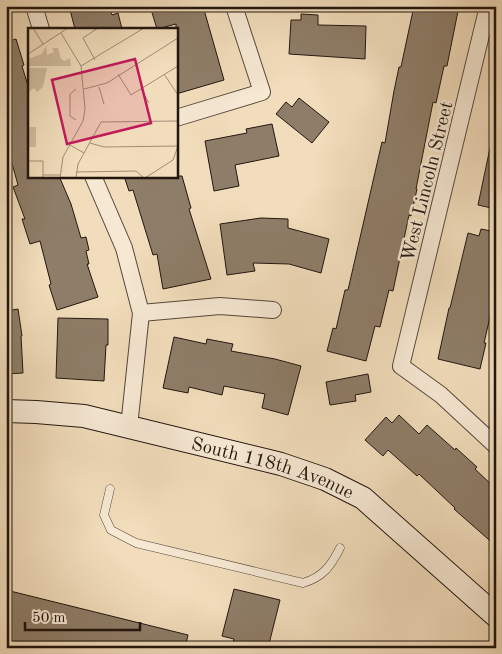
<svg xmlns="http://www.w3.org/2000/svg" width="502" height="654" font-family="'Old Standard TT',serif">
<rect width="100%" height="100%" fill="#f1dcbb"/>
<filter id="stains"><feTurbulence type="fractalNoise" baseFrequency=".004" numOctaves="4"/><feColorMatrix values="0 0 0 0 .2 0 0 0 0 .09 0 0 0 0 .02 0 0 0 .5 -.17"/></filter>
<radialGradient id="worn" r=".72"><stop offset=".6" stop-color="#630" stop-opacity="0"/><stop offset="1" stop-color="#630" stop-opacity=".3"/></radialGradient>
<g fill="#8e7d68" stroke="#23160f">
<polygon points="69,6 109,6 112,15 118,13 122,29 75,29"/>
<polygon points="150,6 203,6 224,80 176,94 176,24 157,29"/>
<polygon points="414,6 459,6 447,66 444,66 436,103 433,102 416,189 417,189 411,216 409,215 393,291 389,290 380,327 375,326 366,361 327,351 333,328 336,329 345,290 348,290 382,142 385,143 394,91 399,67 401,67"/>
<polygon points="301,14 318,15 318,25 366,26 365,59 289,54 291,20 301,20"/>
<polygon points="16,39 24,65 22,66 29,89 29,176 59,176 71,204 81,238 86,237 89,250 86,251 89,264 87,264 98,297 57,310 49,285 51,284 40,241 30,244 22,219 25,219 13,187 18,185 6,142 6,42"/>
<polygon points="299,98 329,122 312,143 276,114 286,102 292,107"/>
<polygon points="272,124 279,156 235,165 239,186 214,191 205,141 247,133 246,129"/>
<polygon points="490,148 496,148 496,209 478,205"/>
<polygon points="124,176 182,176 191,208 189,209 211,279 163,289 157,254 153,255 133,190 129,191"/>
<polygon points="261,218 288,219 288,228 329,239 321,273 289,264 253,263 255,271 227,275 220,224"/>
<polygon points="481,229 496,232 496,291 484,343 486,343 480,369 438,359 449,308 450,308 468,233 479,236"/>
<polygon points="18,309 22,336 21,336 23,373 6,374 6,311"/>
<polygon points="58,318 108,319 108,345 106,345 104,381 56,378"/>
<polygon points="174,337 206,344 207,339 233,344 231,351 275,359 301,366 288,415 262,408 265,394 224,386 222,395 189,387 188,393 163,388"/>
<polygon points="368,374 371,392 355,395 356,401 330,405 326,382"/>
<polygon points="399,415 419,434 427,425 455,450 456,448 477,467 475,469 496,489 496,546 454,509 455,508 419,474 417,476 388,450 383,456 365,440 386,417 392,423"/>
<polygon points="234,589 280,600 268,648 257,645 256,648 232,648 234,639 222,636"/>
<polygon points="6,590 188,635 185,648 6,648"/>
</g>
<g fill="none" stroke-linecap="round" stroke-linejoin="round">
<g stroke="#56483a" stroke-width="9">
<path id="lane" d="M110,489l-6,26 7,15 25,13 167,40c20,-6 28,-17 37,-35"/>
</g>
<g stroke="#56483a" stroke-width="18">
<g id="street">
<polyline points="34,6 41,29"/>
<polyline points="488,6 401,366 441,395 496,446"/>
<polyline points="176,118 262,92 234,6"/>
<polyline points="93,176 124,248 141,313 129,427"/>
<polyline points="141,313 220,306 273,310"/>
</g>
</g>
<g stroke="#23160f" stroke-width="24">
<g id="secondary">
<path id="s1" d="M6,411l30,1 48,4 197,48 44,15 38,19 133,118"/>
</g>
</g>
<use href="#lane" stroke="#f6e8d3" stroke-width="8"/>
<use href="#street" stroke="#f6e8d3" stroke-width="16"/>
<use href="#secondary" stroke="#f6e8d3" stroke-width="22"/>
</g>
<g text-anchor="middle" stroke-width="5" stroke-linejoin="round" paint-order="stroke">
<g font-size="19" fill="#23160f" stroke="#f6e8d3">
<text transform="translate(426 181) rotate(-76)" y="7">West Lincoln Street</text>
<text dy="7" stroke="none"><textPath href="#s1" startOffset="274">South 118th Avenue</textPath></text>
</g>
</g>
<g transform="translate(28 28)">
<rect width="150" height="150" fill="#f1dcbb"/>
<path d="M18,18l1,9 7,-3 -2,-4h6l3,11 4,2 5,-3 1,8h-43v-7l14,-5zM0,40h19l-4,19 -6,5 -3,-4 -6,4zM1,99h7v20h-8z" fill="#ceba9e"/>
<path fill="none" stroke="#9f8d76" stroke-width="1" d="M5,0l10,16M0,26l40,-26M67,32l-12,-22 15,-10M53,38l63,-38M90,46l13,21 47,-29M136,46l14,21M71,59l5,17M56,61l23,-6 71,-45M113,61l8,14M48,92l-6,-4v-22l6,-5M62,115l14,4 74,-1M42,117l14,8M0,133h15v17M48,144l60,-1 8,7M15,147h17M32,150l3,-21 20,-36 2,-12 -4,-43 -20,-33M48,150l2,-14 23,-42 77,-1M117,150l28,-18 5,-14"/>
<path fill="#c2185b" fill-opacity="0.15" stroke="#c2185b" stroke-width="2.5" d="M107,31l16,64 -84,21 -15,-64z"/>
<rect width="150" height="150" fill="none" stroke="#23160f" stroke-width="2.5"/>
</g>
<rect width="502" height="654" fill="none" stroke="#f1dcbb" stroke-width="25"/>
<rect x="8" y="8" width="487" height="639" fill="none" stroke="#23160f" stroke-width="2.5"/>
<rect x="12" y="12" width="477" height="629" fill="none" stroke="#23160f"/>
<path d="M25 622v8h115v-8" fill="none" stroke="#23160f" stroke-width="2.5"/>
<text x="32" y="622" font-size="15" fill="#23160f" stroke="#f6e8d3" stroke-width="4" paint-order="stroke">50 m</text>
<rect width="100%" height="100%" filter="url(#stains)"/>
<rect width="100%" height="100%" fill="url(#worn)"/>
</svg>
